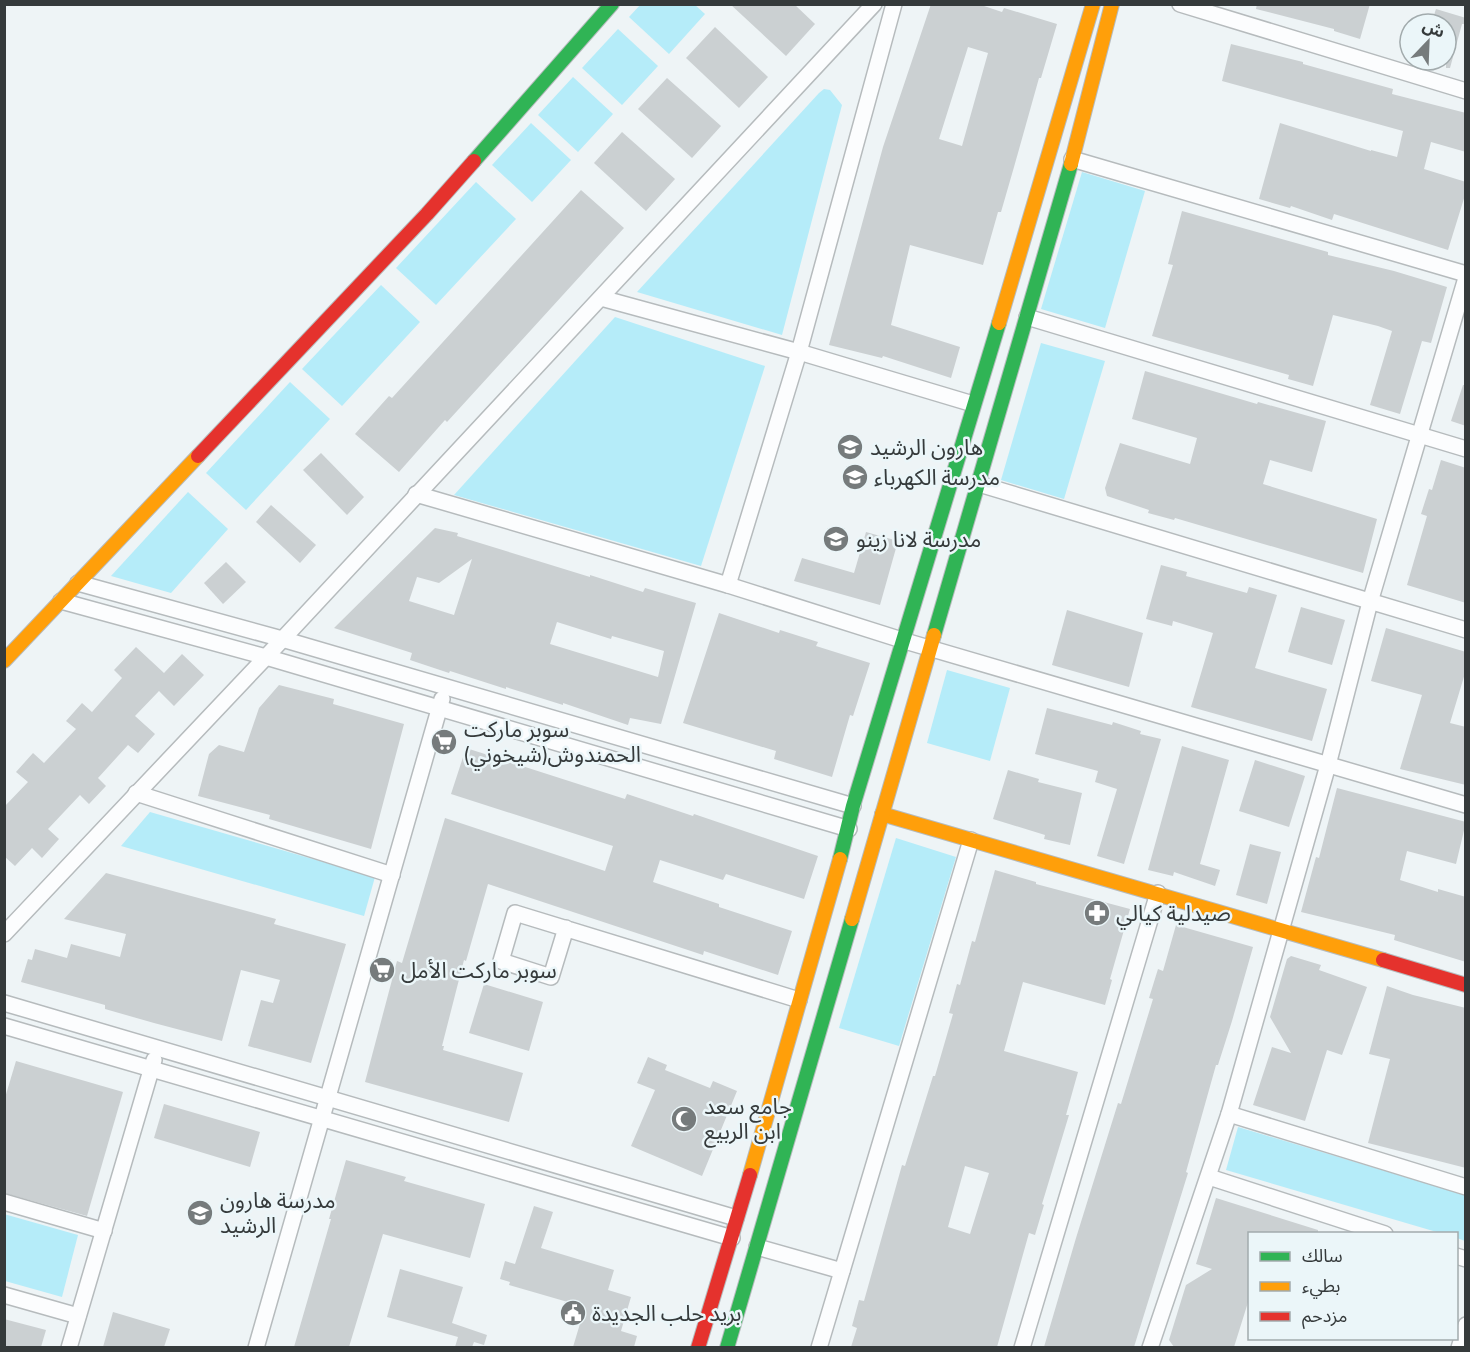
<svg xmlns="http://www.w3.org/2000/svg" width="1470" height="1352" font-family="'Titillium Web','Noto Sans Arabic',sans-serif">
<rect width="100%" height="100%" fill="#eef4f6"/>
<g fill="#b5ecf9">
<polygon points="641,4 695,5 705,14 669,54 629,17"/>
<polygon points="618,29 658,66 622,105 582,68"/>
<polygon points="573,77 613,114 578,152 538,115"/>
<polygon points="824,89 830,90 842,105 782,335 637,292 819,93"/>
<polygon points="531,123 571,160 532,202 492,165"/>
<polygon points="1082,172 1145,191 1105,328 1041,309"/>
<polygon points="476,182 516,219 436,305 396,268"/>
<polygon points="381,285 420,322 342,406 302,369"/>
<polygon points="615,317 765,366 701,566 454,495"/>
<polygon points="1041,343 1105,361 1064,499 1001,480"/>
<polygon points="290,382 330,419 246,510 206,473"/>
<polygon points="188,492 228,529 171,593 111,576"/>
<polygon points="947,670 1010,688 990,761 927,743"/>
<polygon points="150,812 375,877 364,916 121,846"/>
<polygon points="896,838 956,857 899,1046 839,1028"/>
<polygon points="1238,1127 1465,1195 1465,1241 1457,1238 1456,1234 1440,1233 1226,1170"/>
<polygon points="4,1214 78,1235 62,1297 5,1281"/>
</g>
<g fill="#cbd0d2" fill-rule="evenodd">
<polygon points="730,4 794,4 815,24 786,56"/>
<path d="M931,4h47l24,8 2,-4 53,16 -16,54h-2l-25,89 -13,45h-3l-15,53 -73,-20 -19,80 69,22 -9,31 -68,-22 -1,2 -53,-13 54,-198zM968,47l20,6 -26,93 -23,-7z"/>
<polygon points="1257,4 1370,4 1360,39 1334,31 1334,29 1256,9"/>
<polygon points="1436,9 1466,18 1466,24 1462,24 1450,68 1446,68 1446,24 1431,24"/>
<polygon points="715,27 768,77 739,108 686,58"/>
<polygon points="1231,44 1303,62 1303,64 1393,89 1392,94 1466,113 1466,152 1431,142 1424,169 1466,182 1466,192 1448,250 1334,214 1332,220 1291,206 1290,208 1259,199 1280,123 1371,151 1371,150 1397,157 1403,131 1222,81"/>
<polygon points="667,78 721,126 692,158 638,109"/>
<polygon points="622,132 675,179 646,211 594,163"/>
<polygon points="581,190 624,228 447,422 445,420 399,472 355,434 389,396 392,398"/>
<polygon points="1182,211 1328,252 1328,255 1394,271 1447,287 1431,343 1422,341 1400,414 1370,405 1392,331 1378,326 1333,315 1313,386 1288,379 1289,375 1152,336 1173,265 1168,264"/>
<polygon points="1145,371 1257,404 1258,402 1326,421 1312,472 1270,460 1263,484 1377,519 1363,573 1175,518 1174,520 1148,513 1149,510 1107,496 1105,488 1120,443 1190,464 1197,438 1132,419"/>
<polygon points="1463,385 1466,385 1466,426 1451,421"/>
<polygon points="321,453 364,497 347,515 303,470"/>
<polygon points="1441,460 1466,468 1466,603 1407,585 1427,516 1421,514 1429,489 1432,490"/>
<polygon points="271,505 316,545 300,563 256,522"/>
<path d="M435,528l23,5 -1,3 133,41v-2l53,17 2,-4 51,15 -35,121 -31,-6 -2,7 -65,-22v2l-57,-18v2l-56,-18 -1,2 -39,-13 2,-7 -78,-25zM472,559l-18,56 -45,-14 8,-24 22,6zM557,622l54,17 1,-3 52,15 -6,26 -108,-33z"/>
<polygon points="866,532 898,541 880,605 794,581 802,558 854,573"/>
<polygon points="226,562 246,582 223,604 204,583"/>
<polygon points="1161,565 1187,572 1186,576 1247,593 1249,587 1277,595 1255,668 1327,689 1312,741 1191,707 1213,633 1173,621 1172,626 1146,619"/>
<polygon points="1301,607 1345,620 1332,665 1288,652"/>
<polygon points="1067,610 1143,633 1129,687 1052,665"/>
<polygon points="719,613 779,633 780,630 818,642 816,646 870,663 853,716 850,715 832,777 774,759 776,751 683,723"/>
<polygon points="1386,628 1466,652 1466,670 1450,723 1466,727 1466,785 1400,769 1422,695 1371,681"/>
<polygon points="136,647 164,673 182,654 204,675 174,706 159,691 135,716 155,734 138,753 128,745 98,778 106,786 89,804 80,795 48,829 59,839 42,858 32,848 15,866 4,856 4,807 28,782 16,772 33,753 44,763 76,729 66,721 82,703 92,712 122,678 114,670"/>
<polygon points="279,685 334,699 333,704 404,724 371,849 269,819 270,815 198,796 209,754 219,745 244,752 259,708"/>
<polygon points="1047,708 1112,725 1113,722 1141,731 1140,734 1161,739 1124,864 1097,856 1117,789 1095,782 1098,771 1035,754"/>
<polygon points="1182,746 1229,760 1200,864 1220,870 1215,886 1174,872 1173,876 1148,870"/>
<polygon points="466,748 625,799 627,794 693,816 694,814 818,856 804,899 726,874 723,880 660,860 653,882 719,904 719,907 792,931 778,975 704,951 703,955 488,884 466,961 464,960 442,1046 444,1046 443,1050 523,1073 509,1122 365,1082 397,961 402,963 445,818 605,871 613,846 451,794"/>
<polygon points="1255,760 1305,776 1289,827 1239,811"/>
<polygon points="1008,770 1039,779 1038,782 1082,793 1070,845 1044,839 1045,835 993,819"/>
<polygon points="1337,788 1466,822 1456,864 1407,851 1400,880 1438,892 1438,889 1466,897 1466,962 1394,940 1395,935 1301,912 1316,857 1319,858"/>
<polygon points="1250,844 1281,852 1267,904 1236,895"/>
<path d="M995,870l41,12v2l94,25 -20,70 2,1 -7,25 -82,-23 -19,69 74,21 -12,43h3l-27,89 2,1 -9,30 -6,-2 -32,114h-146l6,-19 -5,-2 7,-26 5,1 38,-136 3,1 28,-90h2l18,-62 -4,-1 8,-29 3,1 12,-44 3,1zM965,1166l24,7 -19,61 -22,-7z"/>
<polygon points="106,873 276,919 274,924 346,944 311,1063 248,1046 261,1000 273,1003 280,980 241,970 222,1041 154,1023 105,1009 105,1005 21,982 28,959 32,960 35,949 67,958 71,944 120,957 126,934 64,919"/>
<polygon points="1176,925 1253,947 1232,1021 1218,1065 1216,1065 1186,1172 1188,1173 1134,1347 1044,1347 1076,1238 1118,1103 1121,1104 1153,999 1149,998 1158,969 1163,971"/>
<polygon points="1291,956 1321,965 1319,970 1367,987 1342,1055 1327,1050 1305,1121 1253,1105 1272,1047 1291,1053 1270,1017 1287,959"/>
<polygon points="484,984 543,1002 529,1051 469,1033"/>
<polygon points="1387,986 1413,995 1466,1008 1466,1168 1368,1143 1390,1059 1369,1054"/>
<polygon points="648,1057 667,1065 665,1070 710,1088 713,1081 737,1091 702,1176 631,1146 655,1090 637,1083"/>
<polygon points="16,1061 123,1092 87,1216 4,1193 4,1101"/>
<polygon points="164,1104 260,1132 250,1167 154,1138"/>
<polygon points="346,1160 406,1177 404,1181 485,1204 470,1258 383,1234 349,1347 294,1347 331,1219 329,1219"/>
<polygon points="1216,1198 1318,1230 1318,1233 1250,1233 1250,1296 1234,1347 1174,1347 1169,1340 1186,1285 1212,1269 1196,1264"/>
<polygon points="534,1206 553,1212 541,1248 614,1270 608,1290 631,1297 621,1331 637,1336 634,1347 573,1347 585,1307 509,1285 510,1282 500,1279 505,1261 515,1264"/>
<polygon points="400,1269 463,1287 452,1323 487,1335 484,1345 474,1342 472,1347 455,1347 458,1337 387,1317"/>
<polygon points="113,1312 170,1329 164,1347 103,1347"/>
<polygon points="4,1319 46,1330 41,1347 4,1347"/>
</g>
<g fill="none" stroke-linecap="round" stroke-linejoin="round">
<g stroke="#b6bbbd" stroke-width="18">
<g id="street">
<polyline points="1180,4 1466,91"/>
<polyline points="1072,159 1466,274"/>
<polyline points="601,298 799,352 973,404"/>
<polyline points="1027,317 1466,449"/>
<polyline points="979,484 1466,630"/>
<polyline points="416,494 728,585 905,641 1466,805"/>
<polyline points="78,583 282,639 853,806"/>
<polyline points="728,585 799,352 894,4"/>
<polyline points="61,601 266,657 849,829"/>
<polyline points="136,793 392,875"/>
<polyline points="566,928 551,977 501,961 515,913 799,1000"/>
<polyline points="4,934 266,657 874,4"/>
<polyline points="4,1003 736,1218"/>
<polyline points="4,1026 732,1238"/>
<polyline points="1229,1114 1466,1187"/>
<polyline points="1209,1177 1385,1234"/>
<polyline points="4,1202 104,1231"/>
<polyline points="757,1247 842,1271"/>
<polyline points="1456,1256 1466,1259"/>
<polyline points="4,1295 78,1316"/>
<polyline points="69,1348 154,1060"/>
<polyline points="256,1348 442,699"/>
<polyline points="819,1348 971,840"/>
<polyline points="1022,1348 1158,893"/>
<polyline points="1150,1348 1229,1114 1328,765 1370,602 1466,278"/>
<polyline points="1459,1348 1466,1325"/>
</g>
</g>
<g stroke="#b6bbbd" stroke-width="16">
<g id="fast">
<polyline points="474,161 612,4"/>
<polyline points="934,635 1071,164"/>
<polyline points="840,859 853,806 999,323"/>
<polyline points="727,1348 852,919"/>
</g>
</g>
<g stroke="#b6bbbd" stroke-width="16">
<g id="slow">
<polyline points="1071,164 1112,4"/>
<polyline points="999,323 1093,4"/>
<polyline points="4,661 198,456"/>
<polyline points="882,814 1383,960"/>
<polyline points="852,919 934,635"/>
<polyline points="750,1175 840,859"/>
</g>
</g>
<g stroke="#b6bbbd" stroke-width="16">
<g id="jam">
<polyline points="198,456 427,214 474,161"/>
<polyline points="1383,960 1466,985"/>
<polyline points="698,1348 750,1175"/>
</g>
</g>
<use href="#street" stroke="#fcfdfe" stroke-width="15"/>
<use href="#fast" stroke="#30b455" stroke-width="14"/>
<use href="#slow" stroke="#ff9f0a" stroke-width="14"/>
<use href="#jam" stroke="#e5322d" stroke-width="14"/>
</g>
<defs>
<g id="school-disc" transform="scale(1.35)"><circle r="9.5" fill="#767b7c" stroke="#ebf6f9"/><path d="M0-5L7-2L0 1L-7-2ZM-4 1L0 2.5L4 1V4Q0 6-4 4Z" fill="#fff"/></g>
<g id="supermarket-disc" transform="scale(1.35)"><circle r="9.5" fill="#767b7c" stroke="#ebf6f9"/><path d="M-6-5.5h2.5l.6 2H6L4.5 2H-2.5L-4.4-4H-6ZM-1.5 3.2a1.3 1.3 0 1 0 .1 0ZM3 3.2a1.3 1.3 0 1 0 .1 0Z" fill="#fff"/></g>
<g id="pharmacy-disc" transform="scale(1.35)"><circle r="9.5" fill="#767b7c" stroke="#ebf6f9"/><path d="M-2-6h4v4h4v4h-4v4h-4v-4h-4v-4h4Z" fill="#fff"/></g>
<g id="mosque-disc" transform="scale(1.35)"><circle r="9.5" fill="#767b7c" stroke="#ebf6f9"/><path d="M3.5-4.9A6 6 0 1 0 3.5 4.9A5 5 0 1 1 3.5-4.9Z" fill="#fff"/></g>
<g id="civic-disc" transform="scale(1.35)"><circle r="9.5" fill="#767b7c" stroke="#ebf6f9"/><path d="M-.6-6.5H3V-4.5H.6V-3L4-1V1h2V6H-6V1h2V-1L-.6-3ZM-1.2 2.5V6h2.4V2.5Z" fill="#fff"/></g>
</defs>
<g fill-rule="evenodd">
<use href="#school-disc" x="850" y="447"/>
<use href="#school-disc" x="855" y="477"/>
<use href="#school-disc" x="836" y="539"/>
<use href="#supermarket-disc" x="444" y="742"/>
<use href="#pharmacy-disc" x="1097" y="913"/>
<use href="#supermarket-disc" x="382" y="970"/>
<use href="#mosque-disc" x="684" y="1119"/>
<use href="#school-disc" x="200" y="1213"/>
<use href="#civic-disc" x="573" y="1313"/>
</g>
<g text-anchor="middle" stroke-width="5" stroke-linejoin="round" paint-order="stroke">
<g font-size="22" fill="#353a3b" stroke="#ebf6f9" text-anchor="start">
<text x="870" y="455">هارون الرشيد</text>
<text x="874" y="485">مدرسة الكهرباء</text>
<text x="856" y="547">مدرسة لانا زينو</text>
<text x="464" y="737">سوبر ماركت<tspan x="464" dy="25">الحمندوش(شيخوني)</tspan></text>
<text x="1116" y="921">صيدلية كيالي</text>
<text x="401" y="978">سوبر ماركت الأمل</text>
<text x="704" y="1114">جامع سعد<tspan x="704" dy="25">ابن الربيع</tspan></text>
<text x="220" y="1208">مدرسة هارون<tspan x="220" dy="25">الرشيد</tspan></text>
<text x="592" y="1321">بريد حلب الجديدة</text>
</g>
</g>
<rect width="1470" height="1352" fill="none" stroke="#353a3b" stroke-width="12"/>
<rect x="1248" y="1232" width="210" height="108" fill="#ebf6f9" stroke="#a2abad" stroke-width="1.5"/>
<rect x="1260" y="1252" width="30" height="9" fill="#30b455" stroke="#a2abad" stroke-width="1.5"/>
<text x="1302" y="1262" font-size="18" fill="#353a3b">سالك</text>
<rect x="1260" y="1282" width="30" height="9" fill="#ff9f0a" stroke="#a2abad" stroke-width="1.5"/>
<text x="1302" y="1292" font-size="18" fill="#353a3b">بطيء</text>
<rect x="1260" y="1312" width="30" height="9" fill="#e5322d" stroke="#a2abad" stroke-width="1.5"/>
<text x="1302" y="1322" font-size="18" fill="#353a3b">مزدحم</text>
<g transform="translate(1428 42) rotate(23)"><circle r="28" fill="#ebf6f9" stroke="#a2abad" stroke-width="1.5"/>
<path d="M0-4.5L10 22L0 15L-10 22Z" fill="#767b7c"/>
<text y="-9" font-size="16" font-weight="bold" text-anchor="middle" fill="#353a3b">ش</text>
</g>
</svg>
